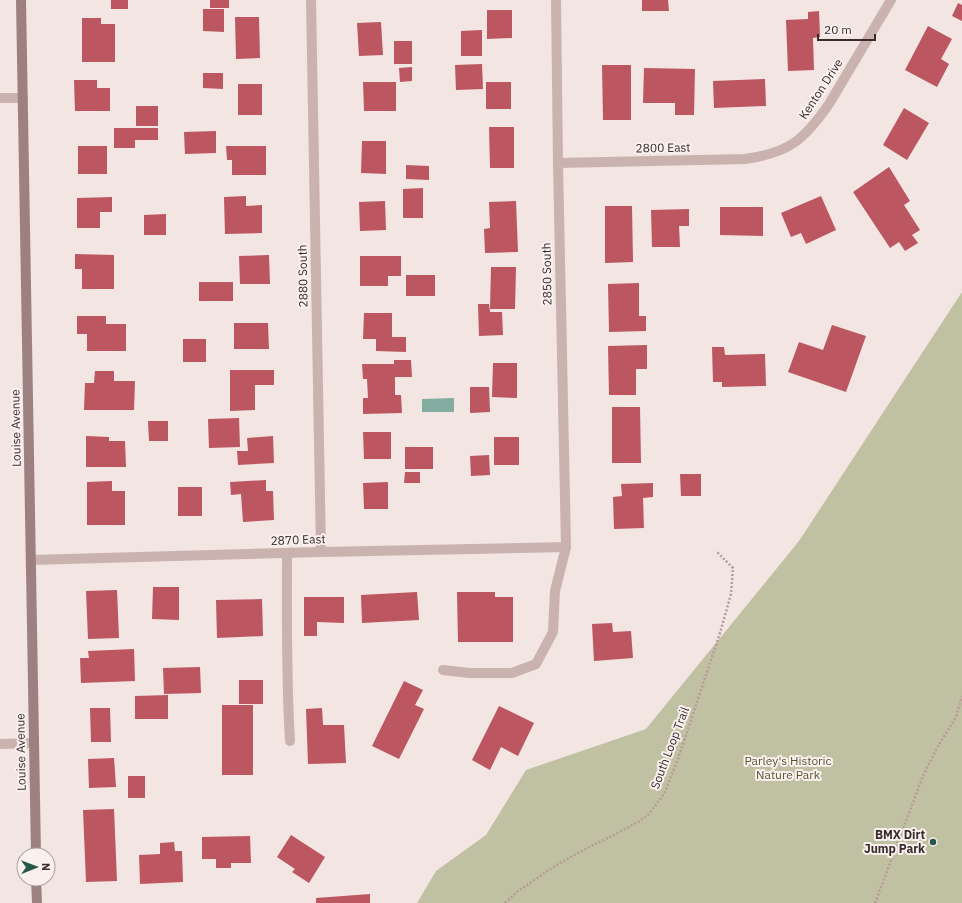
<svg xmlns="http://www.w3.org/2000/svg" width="962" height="903" font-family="'IBM Plex Sans',sans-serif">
<rect width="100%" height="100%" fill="#f2e5e2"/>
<polygon fill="#c0c0a3" points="962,292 962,903 417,903 436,871 486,835 526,770 646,729 799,541"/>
<polygon fill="#83ada0" points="454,398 454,412 422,412 422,399"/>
<g fill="#bc5661">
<rect x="111" y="0" width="17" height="9"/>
<rect x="210" y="0" width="19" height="8"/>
<polygon points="642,0 668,0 669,11 642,11"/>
<polygon points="958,3 962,5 962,21 952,16"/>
<polygon points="203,9 224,9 224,32 203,31"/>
<polygon points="487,10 512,10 512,38 487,39"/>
<polygon points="819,11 820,37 813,38 814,70 788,71 786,20 808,19 808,12"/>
<polygon points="235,17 259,17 260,58 236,59"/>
<polygon points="82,18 101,18 101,24 115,24 115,62 82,62"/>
<polygon points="381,22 383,55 359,56 357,23"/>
<polygon points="928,26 952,39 941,59 949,64 937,87 905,70"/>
<polygon points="482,30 482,56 461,56 461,31"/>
<rect x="394" y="41" width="18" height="23"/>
<polygon points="482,64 483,89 456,90 455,65"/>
<polygon points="602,65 631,65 631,120 603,120"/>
<polygon points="412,67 412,81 400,82 399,68"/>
<polygon points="644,68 695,69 694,115 675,115 675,103 643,103"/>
<polygon points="203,73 223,73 223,89 203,88"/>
<polygon points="765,79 766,106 714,108 713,81"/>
<polygon points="74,80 97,80 97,88 110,88 110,111 75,111"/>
<polygon points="363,82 396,82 396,111 364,111"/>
<rect x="486" y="82" width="25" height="27"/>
<rect x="238" y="84" width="24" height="31"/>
<rect x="136" y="106" width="22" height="20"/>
<polygon points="904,108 929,123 907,160 883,145"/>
<polygon points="489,127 514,127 514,168 490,168"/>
<polygon points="114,128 158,128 158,140 135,140 135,148 114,148"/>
<polygon points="216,131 216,153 185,154 184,132"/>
<polygon points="362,141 386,141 386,174 361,173"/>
<rect x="78" y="146" width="29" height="28"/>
<polygon points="226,146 266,146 266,175 232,175 232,160 227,160"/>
<polygon points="406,165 429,166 429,180 406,179"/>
<polygon points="889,167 910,201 904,205 920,230 912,235 918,243 905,251 899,242 890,248 853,192"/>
<polygon points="423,188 423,218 403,218 403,189"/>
<polygon points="246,196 246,206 262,205 262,233 225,234 224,197"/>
<polygon points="821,196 836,230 806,244 801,233 791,237 781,213"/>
<polygon points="112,197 112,212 100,212 100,228 77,228 77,198"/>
<polygon points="385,201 386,230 360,231 359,202"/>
<polygon points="516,201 518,252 485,253 484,229 490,228 489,202"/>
<polygon points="605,206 632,206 633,262 605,263"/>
<polygon points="720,207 763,207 763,236 720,235"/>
<polygon points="689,209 689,226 679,226 680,247 652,247 651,210"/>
<polygon points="166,214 166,235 144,235 144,215"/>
<polygon points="75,254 114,255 114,289 82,289 82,269 75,269"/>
<polygon points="269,255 270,284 240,284 239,256"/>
<polygon points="360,256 401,256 401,276 388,276 388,286 360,286"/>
<polygon points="491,267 516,267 515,309 490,309"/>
<rect x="406" y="275" width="29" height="21"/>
<rect x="199" y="282" width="34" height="19"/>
<polygon points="639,283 639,316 646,316 646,331 609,332 608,284"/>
<polygon points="478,304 489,304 490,312 502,312 503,335 479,336"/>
<polygon points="364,313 392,313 392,337 406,337 406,352 376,351 376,339 363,339"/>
<polygon points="77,316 106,316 106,324 126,324 126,351 87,351 87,334 77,334"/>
<polygon points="234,323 268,323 269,349 234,349"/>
<polygon points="832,325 866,336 846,392 788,372 799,342 823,350"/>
<rect x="183" y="339" width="23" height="23"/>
<polygon points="647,345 647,369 636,369 636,395 609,395 608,346"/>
<polygon points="712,347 724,347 725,355 765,354 766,386 722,387 722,382 713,382"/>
<polygon points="394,360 411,360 412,377 395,377 395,395 401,395 402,413 363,414 363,398 368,398 367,379 363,379 362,364 394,364"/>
<polygon points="493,363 517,363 517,398 492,397"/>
<polygon points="230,370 274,370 274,385 255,385 255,410 230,411"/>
<polygon points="95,371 114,371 114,381 135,381 134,410 84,410 85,383 94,383"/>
<polygon points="470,387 489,387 490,412 470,413"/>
<polygon points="612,407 640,407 641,463 612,463"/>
<polygon points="239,418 240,447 209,448 208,419"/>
<polygon points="148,421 168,421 168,441 149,441"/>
<polygon points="363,432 391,432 391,459 364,459"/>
<polygon points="86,436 109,437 109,441 125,441 126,467 86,467"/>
<polygon points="273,436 274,463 238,465 237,451 248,451 247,438"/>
<rect x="494" y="437" width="25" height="28"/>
<rect x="405" y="447" width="28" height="22"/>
<polygon points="489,455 490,475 471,476 470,456"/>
<polygon points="405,472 420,472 420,483 404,483"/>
<polygon points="680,474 701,474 701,496 681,496"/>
<polygon points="266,480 266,491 273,491 274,520 243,522 241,494 231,495 230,482"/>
<polygon points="112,481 112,491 125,491 125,525 87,525 87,482"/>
<polygon points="388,482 388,509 364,509 363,483"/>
<polygon points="653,483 653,497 643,498 644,528 614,529 613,497 622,496 621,484"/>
<rect x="178" y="487" width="24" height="29"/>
<polygon points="153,587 179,587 179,620 152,619"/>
<polygon points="117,590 119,638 88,639 86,591"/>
<polygon points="417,592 419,620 362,623 361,595"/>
<polygon points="457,592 495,592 495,597 513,597 513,642 458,642"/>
<polygon points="304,597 344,597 344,623 317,622 317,636 304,636"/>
<polygon points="262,599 263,636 217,638 216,600"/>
<polygon points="612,623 613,632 631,631 633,658 594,661 592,624"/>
<polygon points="134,649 135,681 81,683 80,658 89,658 88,651"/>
<polygon points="200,667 201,693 164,694 163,668"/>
<rect x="239" y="680" width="24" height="24"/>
<polygon points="404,681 423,690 415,705 424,709 399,759 372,746"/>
<polygon points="168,695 168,719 135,719 135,696"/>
<rect x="222" y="705" width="31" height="70"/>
<polygon points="499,706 534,723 518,756 501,747 490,770 472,760"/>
<polygon points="90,708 110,708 111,742 91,742"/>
<polygon points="322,708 323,725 344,725 346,763 308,764 306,709"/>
<polygon points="114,758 116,787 89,788 88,759"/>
<rect x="128" y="776" width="17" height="22"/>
<polygon points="114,809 117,881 86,882 83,810"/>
<polygon points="291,835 325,857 309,883 292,872 295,869 277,857"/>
<polygon points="250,836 251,863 231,863 231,868 216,868 216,859 202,859 202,837"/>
<polygon points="174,842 175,851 182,851 183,882 140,884 139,855 160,854 160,843"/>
<polygon points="370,894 370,903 316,903 316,898"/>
</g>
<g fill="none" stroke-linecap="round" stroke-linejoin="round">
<g stroke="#b69b99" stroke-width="2.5" stroke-dasharray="2 2" stroke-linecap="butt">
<polyline points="505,903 518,891 555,866 587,848 610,837 638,822 648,815 664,794 678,759 720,633 731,594 733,568 716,551"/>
<polyline points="875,903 923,776 937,748 956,717 962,696"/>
</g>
<g stroke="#cab2af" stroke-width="10">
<path d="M287,553c0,63 -1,125 3,188"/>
<polyline points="443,670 469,673 512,673 536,664 553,632 555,591 566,547"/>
</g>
<g stroke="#cab2af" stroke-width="10">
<polyline points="311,0 321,552"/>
<polyline points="0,98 23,98"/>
<path d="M558,163l187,-4c44,-6 59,-19 84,-55l62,-104"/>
<polyline points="31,560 321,552 566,547 558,163 556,0"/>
<polyline points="0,744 34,743"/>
</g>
<g stroke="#9d8080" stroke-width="10">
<polyline points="21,0 36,855"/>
<polyline points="36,879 37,903"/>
</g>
</g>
<circle fill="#255849" stroke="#faf1ef" stroke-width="1.5" cx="933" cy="842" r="4"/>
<g text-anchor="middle" stroke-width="4" stroke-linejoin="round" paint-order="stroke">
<g font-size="12" fill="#392c2d" stroke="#faf1ef">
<text transform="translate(821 89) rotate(-57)" y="4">Kenton Drive</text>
<text transform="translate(663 148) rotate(-1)" y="4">2800 East</text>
<text transform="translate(547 274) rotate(-91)" y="4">2850 South</text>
<text transform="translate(303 276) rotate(-91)" y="4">2880 South</text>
<text transform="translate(16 428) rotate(-91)" y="4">Louise Avenue</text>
<text transform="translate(298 540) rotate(-2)" y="4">2870 East</text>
<text transform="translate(670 748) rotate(-69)" y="4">South Loop Trail</text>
<text transform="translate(21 752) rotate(-91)" y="4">Louise Avenue</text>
</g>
<g font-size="12" fill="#555632" stroke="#faf1ef">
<text x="788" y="765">Parley's Historic<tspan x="788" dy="14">Nature Park</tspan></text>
</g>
<g font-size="12" font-weight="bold" fill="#392c2d" stroke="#faf1ef" text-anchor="end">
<text x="925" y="839">BMX Dirt<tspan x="925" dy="14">Jump Park</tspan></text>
</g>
</g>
<g transform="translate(36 867) rotate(89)"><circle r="19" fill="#faf1ef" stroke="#ada2a1"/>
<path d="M0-3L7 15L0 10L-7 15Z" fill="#255849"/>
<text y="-6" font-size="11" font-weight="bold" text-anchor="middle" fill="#392c2d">N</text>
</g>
<path d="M818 34v6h57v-6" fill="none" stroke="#392c2d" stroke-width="2"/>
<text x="824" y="34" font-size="12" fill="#392c2d" stroke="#faf1ef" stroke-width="3" paint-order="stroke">20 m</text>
</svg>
